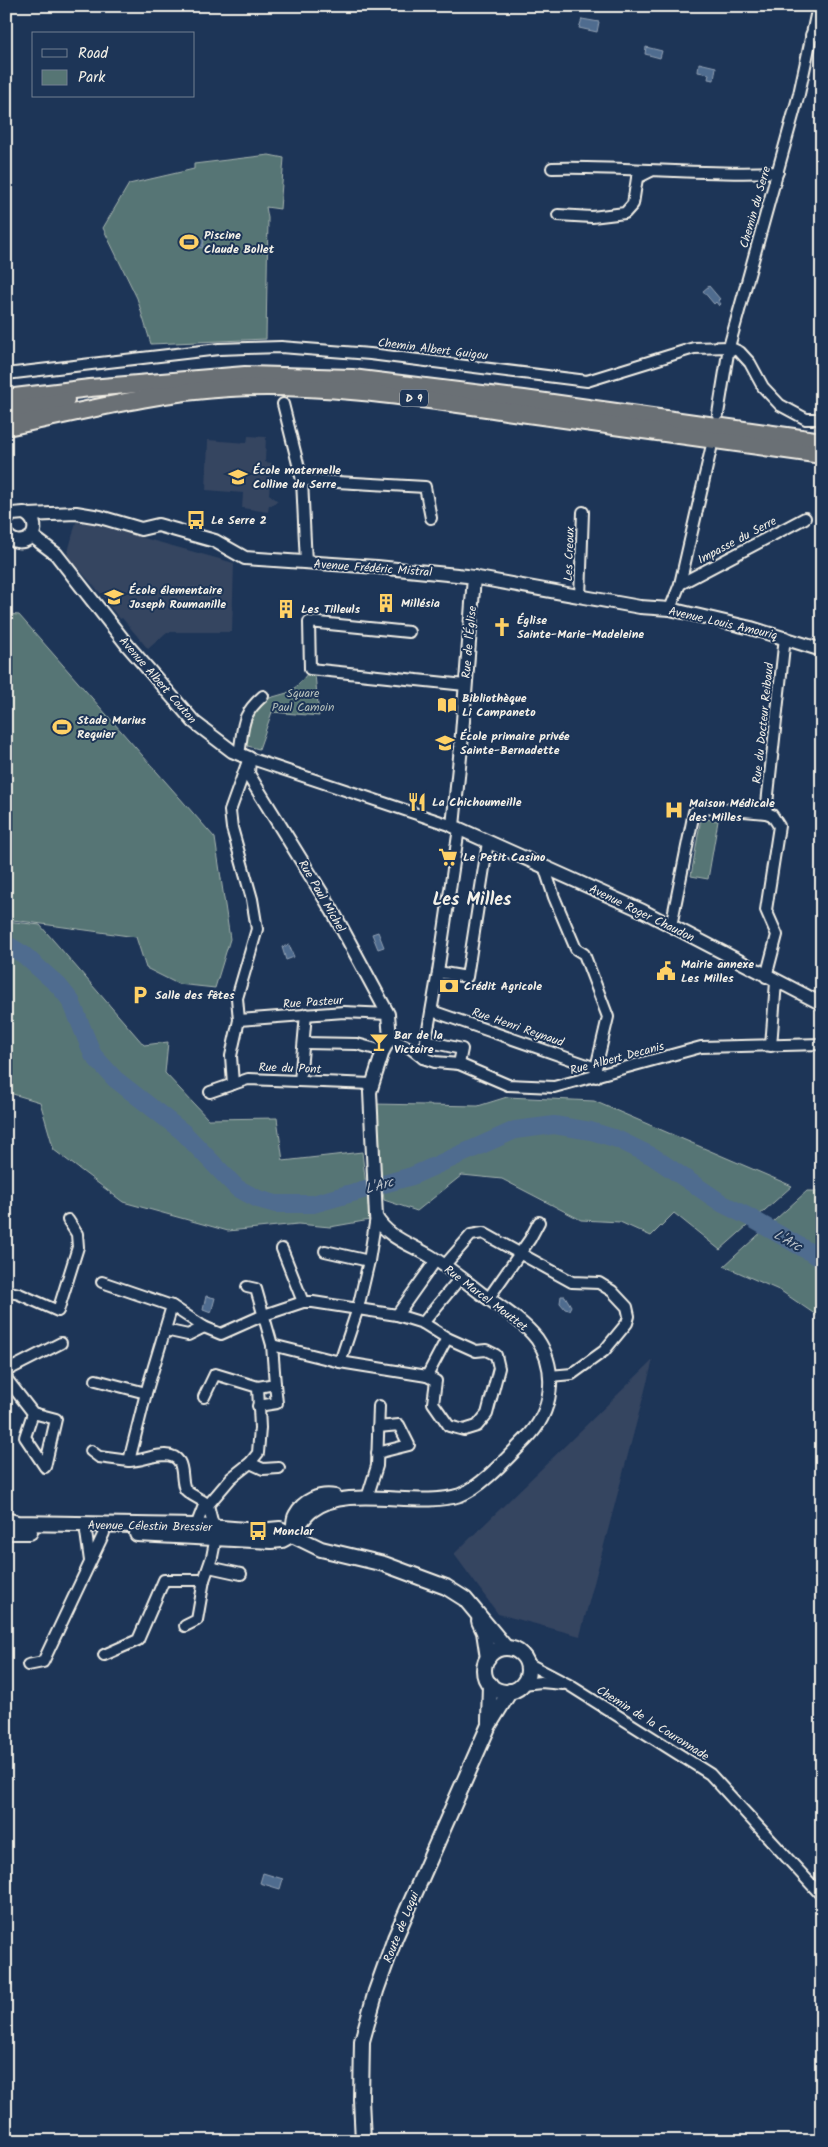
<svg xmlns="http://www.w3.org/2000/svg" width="828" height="2147" font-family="Kalam,sans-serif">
<rect width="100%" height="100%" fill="#1d3557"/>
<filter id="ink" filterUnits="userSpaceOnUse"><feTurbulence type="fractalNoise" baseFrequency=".02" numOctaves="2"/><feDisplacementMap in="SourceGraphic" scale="10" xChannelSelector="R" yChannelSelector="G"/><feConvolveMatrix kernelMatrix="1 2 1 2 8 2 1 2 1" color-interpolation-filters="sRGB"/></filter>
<g filter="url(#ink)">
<g fill="#344460">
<polygon points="248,436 266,437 265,462 272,463 269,494 278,501 272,505 269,505 268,512 242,508 243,493 206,490 208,440 247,443"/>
<polygon points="76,522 90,523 234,563 232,632 167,632 148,649 122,618 120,619 109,606 110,604 67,556"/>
<polygon points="653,1360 580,1636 498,1614 454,1554"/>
</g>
<g fill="#567574" stroke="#a5b3ae">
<polygon points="269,155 284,158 280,209 266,207 268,218 266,339 151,344 137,298 103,228 129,184 194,169 194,164"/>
<polygon points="6,614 19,615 215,838 230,939 215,988 178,984 146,968 136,937 6,919"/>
<polygon points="308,673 315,674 319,716 272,712 259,749 244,745 253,709 266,699 287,693 297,686"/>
<polygon points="701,818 718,821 708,879 691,876"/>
<polygon points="6,921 40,925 144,1045 168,1042 165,1073 208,1119 277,1118 283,1161 362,1152 370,1220 330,1227 298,1224 228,1231 123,1202 54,1150 40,1102 6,1092"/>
<polygon points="507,1097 594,1101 792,1186 720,1250 674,1213 651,1236 620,1222 581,1220 502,1179 462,1175 417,1211 384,1200 373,1104 478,1106"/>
<polygon points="807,1191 822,1191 822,1319 781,1291 724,1266"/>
</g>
<g fill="#506c8f" stroke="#92a1b3">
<polygon points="582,19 599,22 597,32 579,28"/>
<polygon points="646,47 662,51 660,58 645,54"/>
<polygon points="699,63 716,67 714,80 708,79 709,74 698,72"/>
<polygon points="194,237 202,238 204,241 202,248 185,245 183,242 186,238"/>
<polygon points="709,286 720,299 718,300 721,304 719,306 716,302 714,304 703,291"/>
<polygon points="378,932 384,947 378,949 372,934"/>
<polygon points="289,945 294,957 286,960 282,947"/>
<polygon points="206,1296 215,1298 211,1313 203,1310"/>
<polygon points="561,1296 565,1296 571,1306 569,1310 565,1309 560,1303"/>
<polygon points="263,1873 283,1879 280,1889 260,1883"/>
</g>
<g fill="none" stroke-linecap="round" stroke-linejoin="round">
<polyline stroke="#506c8f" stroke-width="18" points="6,944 24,955 59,986 71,1001 93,1055 115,1079 183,1132 237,1188 258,1199 276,1204 313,1204 412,1176 515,1130 554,1125 591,1131 617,1139 652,1156 723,1204 749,1217 822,1259"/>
<g stroke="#f4f1e8" stroke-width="14">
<g id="minor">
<polyline points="811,35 822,35"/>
<path d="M552,168c75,-2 150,8 226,4"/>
<polyline points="558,215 592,217 625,213 633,204 637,178 651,171"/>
<polyline points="6,374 219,349 281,347 370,354 587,381 694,348 729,347 740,352 750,363 763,387 780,405 806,419 822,419"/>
<polyline points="283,404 302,480 306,563"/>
<polyline points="718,414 729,347 799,94 818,6"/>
<polyline points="302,480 425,487 431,518"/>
<polyline points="680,584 805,518"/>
<polyline points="580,597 583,512"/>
<polyline points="670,609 680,584 711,449"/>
<polyline points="409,632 309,622 310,669 465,685"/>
<path d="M239,754c5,-28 1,-38 24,-58"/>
<polyline points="766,813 785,637"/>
<polyline points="544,866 554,897 576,949 584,954 608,1017 596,1068 596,1077"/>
<polyline points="671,926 694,812 711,808 766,813 772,815 779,826 766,910 777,935 766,977"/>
<polyline points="438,972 467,977 488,842"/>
<polyline points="432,1011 596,1068"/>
<polyline points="239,1020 344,1012 388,1014"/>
<polyline points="390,1038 410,1048 423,1058 435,1062 459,1064 508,1085 554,1087 701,1047 822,1044"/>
<polyline points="426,1041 462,1049 459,1064"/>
<polyline points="304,1043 357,1044 383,1051"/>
<polyline points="771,1046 776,982"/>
<polyline points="423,1058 438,972 459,828"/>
<polyline points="300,1081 306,1014"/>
<polyline points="233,1084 231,1056 239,1020 237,998 257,929 252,899 232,828 230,811 249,758 453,826"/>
<polyline points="210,1092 248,1079 372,1084"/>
<polyline points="282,1249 303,1302"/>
<polyline points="325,1251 369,1261"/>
<polyline points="444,1266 471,1235 483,1233 572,1282 599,1283 612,1291 627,1307 629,1316 627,1323 604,1351 572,1374 550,1376"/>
<path d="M102,1282l70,24 -26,87 -17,68c12,0 24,-6 36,-6 23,1 14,22 20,34 4,6 17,10 23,16l-5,3 -7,18"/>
<polyline points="247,1287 256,1289 272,1345"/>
<polyline points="6,1291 19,1294 58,1311 78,1247 77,1234 68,1220"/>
<polyline points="488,1299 530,1239 539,1222"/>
<polyline points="172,1306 204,1327 221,1334 264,1315 303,1302 313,1302 397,1315 423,1323 447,1338 476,1351 486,1350 496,1355 499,1368 487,1414 477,1426 464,1430 449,1426 433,1403 436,1381 427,1376 340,1362 272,1345 275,1384 258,1387"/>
<polyline points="397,1315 436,1260"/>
<polyline points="423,1323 460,1278"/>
<polyline points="165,1330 188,1335 204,1327"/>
<polyline points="340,1362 358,1308 369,1261 376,1217"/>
<polyline points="6,1371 61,1343"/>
<polyline points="427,1376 447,1338"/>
<polyline points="6,1378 33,1413 56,1419 45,1467 25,1437 33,1413"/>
<polyline points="96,1380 146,1393"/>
<polyline points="258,1406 277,1403 275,1384"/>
<polyline points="91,1451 99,1457 129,1461"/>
<polyline points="377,1453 409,1445 399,1425 378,1427"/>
<polyline points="250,1463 263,1469 279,1468"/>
<polyline points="367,1498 377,1466 379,1406"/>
<polyline points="86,1532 90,1561"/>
<polyline points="209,1567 241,1574"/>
<polyline points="185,1626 197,1620 204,1580"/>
<polyline points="104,1655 138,1640 164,1580 204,1580 212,1557 216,1537 208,1505 231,1478 250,1463 258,1453 260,1428 258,1387 215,1374 204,1397"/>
<polyline points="527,1663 569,1685 710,1774 822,1896"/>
<polyline points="28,1665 43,1662 104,1533"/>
<polyline points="523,1684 541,1682 563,1684"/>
</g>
</g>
<g stroke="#f4f1e8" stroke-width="16">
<g id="tertiary">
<polyline points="28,515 76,513 100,517 141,529 158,525 215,541 245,558 377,567 467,576 640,607 670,609 751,628 822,650"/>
<path d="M6,520l6,-6 12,-1c10,5 13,14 8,23 -9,8 -19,7 -26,-2"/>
<path d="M32,536l24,18 72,92 66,76 38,29 17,7 -1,16 84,136 56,104 2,24 -7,13 -13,41 6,125c11,20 34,27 54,39 18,11 35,25 52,38 18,13 41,27 55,45 22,32 15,74 -11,100 -17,17 -44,48 -66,56 -43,14 -113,-12 -148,16 -8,6 -13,16 -19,23"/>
<polyline points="474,577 461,747 453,826 643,911 822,1004"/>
<path d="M293,1534c0,-5 -1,-14 2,-19 8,-15 25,-22 40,-19"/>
</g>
</g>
<g stroke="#f4f1e8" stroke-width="18">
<g id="secondary">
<polyline points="6,1520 17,1523 196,1526 258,1531 280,1529 321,1549 384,1564 446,1587 465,1599 506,1648"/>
<polyline points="6,1532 30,1532"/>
<polyline points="137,1534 271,1541 282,1540 293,1534"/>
<polyline points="479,1621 484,1632 488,1658"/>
<circle cx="506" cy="1670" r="22"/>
<polyline points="489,1721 490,1684"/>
<polyline points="363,2141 361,2099 362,2041 376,1991 395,1938 489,1725 510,1691"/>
</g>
</g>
<g stroke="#f4f1e8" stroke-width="20">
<g id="trunk">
<polyline points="6,398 90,388 245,375 352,378 524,399 822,441"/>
<polyline points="6,412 66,400"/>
<path d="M6,427c74,-15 149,-35 224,-39 93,-5 185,10 276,23 105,15 210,30 316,44"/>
</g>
</g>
<use href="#minor" stroke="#1d3557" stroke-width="10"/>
<use href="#tertiary" stroke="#1d3557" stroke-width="12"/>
<use href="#secondary" stroke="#1d3557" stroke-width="14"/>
<use href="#trunk" stroke="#6b6f75" stroke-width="16"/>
</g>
</g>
<defs>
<g id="stadium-bare" transform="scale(1.5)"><path d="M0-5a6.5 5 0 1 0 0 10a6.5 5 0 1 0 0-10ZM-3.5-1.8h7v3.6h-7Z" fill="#ffd166" stroke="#1d3557" stroke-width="2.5" paint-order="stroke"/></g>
<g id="school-bare" transform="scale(1.5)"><path d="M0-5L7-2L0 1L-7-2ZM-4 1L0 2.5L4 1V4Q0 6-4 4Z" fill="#ffd166" stroke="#1d3557" stroke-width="2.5" paint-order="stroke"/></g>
<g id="bus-bare" transform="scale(1.5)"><path d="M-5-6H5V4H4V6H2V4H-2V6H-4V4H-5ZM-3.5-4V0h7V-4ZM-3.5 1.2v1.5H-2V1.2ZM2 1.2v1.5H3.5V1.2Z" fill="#ffd166" stroke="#1d3557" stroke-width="2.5" paint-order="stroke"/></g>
<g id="building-bare" transform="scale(1.5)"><path d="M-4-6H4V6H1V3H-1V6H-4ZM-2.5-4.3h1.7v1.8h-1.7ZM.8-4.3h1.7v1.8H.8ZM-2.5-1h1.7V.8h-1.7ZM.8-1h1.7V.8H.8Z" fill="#ffd166" stroke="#1d3557" stroke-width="2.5" paint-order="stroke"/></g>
<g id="church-bare" transform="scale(1.5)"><path d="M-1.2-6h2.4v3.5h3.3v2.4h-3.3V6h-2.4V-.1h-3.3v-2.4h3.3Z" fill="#ffd166" stroke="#1d3557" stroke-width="2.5" paint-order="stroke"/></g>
<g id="library-bare" transform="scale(1.5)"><path d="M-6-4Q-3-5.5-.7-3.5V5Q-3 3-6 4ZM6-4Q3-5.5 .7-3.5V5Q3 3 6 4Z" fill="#ffd166" stroke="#1d3557" stroke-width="2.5" paint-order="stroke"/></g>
<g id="restaurant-bare" transform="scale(1.5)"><path d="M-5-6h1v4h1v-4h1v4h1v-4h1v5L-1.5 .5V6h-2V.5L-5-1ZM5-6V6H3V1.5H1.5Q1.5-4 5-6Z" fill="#ffd166" stroke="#1d3557" stroke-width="2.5" paint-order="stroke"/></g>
<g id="hospital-bare" transform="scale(1.5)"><path d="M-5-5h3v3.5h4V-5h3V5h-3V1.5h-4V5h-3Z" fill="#ffd166" stroke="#1d3557" stroke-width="2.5" paint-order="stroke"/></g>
<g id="supermarket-bare" transform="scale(1.5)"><path d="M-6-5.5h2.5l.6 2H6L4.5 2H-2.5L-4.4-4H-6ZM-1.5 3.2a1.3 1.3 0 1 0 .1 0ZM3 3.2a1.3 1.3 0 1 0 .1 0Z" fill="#ffd166" stroke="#1d3557" stroke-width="2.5" paint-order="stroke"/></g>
<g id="civic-bare" transform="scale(1.5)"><path d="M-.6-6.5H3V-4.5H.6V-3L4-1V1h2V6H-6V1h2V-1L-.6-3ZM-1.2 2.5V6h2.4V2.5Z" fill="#ffd166" stroke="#1d3557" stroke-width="2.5" paint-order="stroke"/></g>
<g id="bank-bare" transform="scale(1.5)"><path d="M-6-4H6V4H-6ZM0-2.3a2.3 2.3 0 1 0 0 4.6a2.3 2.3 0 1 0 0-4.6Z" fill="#ffd166" stroke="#1d3557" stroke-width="2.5" paint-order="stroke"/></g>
<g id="parking-bare" transform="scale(1.5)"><path d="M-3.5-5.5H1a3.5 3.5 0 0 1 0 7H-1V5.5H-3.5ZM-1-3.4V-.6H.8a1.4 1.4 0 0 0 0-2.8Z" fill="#ffd166" stroke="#1d3557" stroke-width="2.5" paint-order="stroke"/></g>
<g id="bar-bare" transform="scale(1.5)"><path d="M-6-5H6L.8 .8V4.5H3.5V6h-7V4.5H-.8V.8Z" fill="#ffd166" stroke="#1d3557" stroke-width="2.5" paint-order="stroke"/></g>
</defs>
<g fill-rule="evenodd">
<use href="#stadium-bare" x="189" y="242"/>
<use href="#school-bare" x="238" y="477"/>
<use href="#bus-bare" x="196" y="520"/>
<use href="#school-bare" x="114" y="597"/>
<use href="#building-bare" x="386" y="603"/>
<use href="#building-bare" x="286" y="609"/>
<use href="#church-bare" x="502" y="627"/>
<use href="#library-bare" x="447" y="705"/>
<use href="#stadium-bare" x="62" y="727"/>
<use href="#school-bare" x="445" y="743"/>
<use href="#restaurant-bare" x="417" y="802"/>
<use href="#hospital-bare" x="674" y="810"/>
<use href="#supermarket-bare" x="448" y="857"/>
<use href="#civic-bare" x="666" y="971"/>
<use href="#bank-bare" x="449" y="986"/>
<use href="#parking-bare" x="140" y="995"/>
<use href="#bar-bare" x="379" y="1042"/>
<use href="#bus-bare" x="258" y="1531"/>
</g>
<g text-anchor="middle" stroke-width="4" stroke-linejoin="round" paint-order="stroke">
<rect fill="#1d3557" stroke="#b4b9bc" stroke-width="1" x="400" y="389.5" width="28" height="17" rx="4"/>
<g font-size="11" font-weight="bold" fill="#f4f1e8">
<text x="414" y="402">D 9</text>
</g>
<g font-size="12" fill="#f4f1e8" stroke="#1d3557">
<text transform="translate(755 207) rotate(-74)" y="4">Chemin du Serre</text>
<text transform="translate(433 349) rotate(7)" y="4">Chemin Albert Guigou</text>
<text transform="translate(737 540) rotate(-28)" y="4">Impasse du Serre</text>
<text transform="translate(569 554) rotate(-88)" y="4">Les Creoux</text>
<text transform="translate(373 568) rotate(4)" y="4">Avenue Frédéric Mistral</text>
<text transform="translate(723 623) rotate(13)" y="4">Avenue Louis Amouriq</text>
<text transform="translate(469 642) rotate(-85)" y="4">Rue de l'Église</text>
<text transform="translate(158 680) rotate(49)" y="4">Avenue Albert Couton</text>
<text transform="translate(763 723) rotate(-84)" y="4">Rue du Docteur Reibaud</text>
<text transform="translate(322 896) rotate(60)" y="4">Rue Paul Michel</text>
<text transform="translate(642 913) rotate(26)" y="4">Avenue Roger Chaudon</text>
<text transform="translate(313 1002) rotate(-4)" y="4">Rue Pasteur</text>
<text transform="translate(518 1027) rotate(19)" y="4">Rue Henri Reynaud</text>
<text transform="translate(617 1058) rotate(-15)" y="4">Rue Albert Decanis</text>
<text transform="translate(290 1068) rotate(2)" y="4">Rue du Pont</text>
<text transform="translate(486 1298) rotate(37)" y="4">Rue Marcel Mouttet</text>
<text transform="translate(150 1526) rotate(1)" y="4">Avenue Célestin Bressier</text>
<text transform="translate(653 1723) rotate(32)" y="4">Chemin de la Couronnade</text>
<text transform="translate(401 1927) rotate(-68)" y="4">Route de Loqui</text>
</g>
<g font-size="12" font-weight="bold" fill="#f4f1e8" stroke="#1d3557" text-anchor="start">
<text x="204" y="239">Piscine<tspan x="204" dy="14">Claude Bollet</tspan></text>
<text x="253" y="474">École maternelle<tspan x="253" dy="14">Colline du Serre</tspan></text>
<text x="211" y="524">Le Serre 2</text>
<text x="129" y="594">École élementaire<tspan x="129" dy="14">Joseph Roumanille</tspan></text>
<text x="401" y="607">Millésia</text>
<text x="301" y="613">Les Tilleuls</text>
<text x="517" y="624">Église<tspan x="517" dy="14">Sainte-Marie-Madeleine</tspan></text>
<text x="462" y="702">Bibliothèque<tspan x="462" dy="14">Li Campaneto</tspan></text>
<text x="77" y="724">Stade Marius<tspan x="77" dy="14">Requier</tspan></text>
<text x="460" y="740">École primaire privée<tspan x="460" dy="14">Sainte-Bernadette</tspan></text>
<text x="432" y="806">La Chichoumeille</text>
<text x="689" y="807">Maison Médicale<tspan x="689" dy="14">des Milles</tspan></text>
<text x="463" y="861">Le Petit Casino</text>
<text x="681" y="968">Mairie annexe<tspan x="681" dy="14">Les Milles</tspan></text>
<text x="464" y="990">Crédit Agricole</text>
<text x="155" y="999">Salle des fêtes</text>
<text x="394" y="1039">Bar de la<tspan x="394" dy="14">Victoire</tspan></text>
<text x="273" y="1535">Monclar</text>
</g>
<g font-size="12" fill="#b5bfba" stroke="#1d3557">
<text x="303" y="697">Square<tspan x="303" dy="14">Paul Camoin</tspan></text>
</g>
<g font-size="14" font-style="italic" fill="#bbc2c9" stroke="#1d3557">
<text transform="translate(379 1185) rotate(-16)" y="5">L'Arc</text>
<text transform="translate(788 1240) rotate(29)" y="5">L'Arc</text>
</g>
<g font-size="18" font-weight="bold" fill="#f4f1e8" stroke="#1d3557">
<text x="472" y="905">Les Milles</text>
</g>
</g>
<rect width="828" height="2147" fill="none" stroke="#1d3557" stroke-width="25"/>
<rect x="12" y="12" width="803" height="2122" fill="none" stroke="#f4f1e8" stroke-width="2" filter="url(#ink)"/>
<rect x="32" y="32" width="162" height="65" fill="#1d3557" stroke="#738091"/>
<rect x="42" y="49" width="25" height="8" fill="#1d3557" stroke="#738091"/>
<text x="78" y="58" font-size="15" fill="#f4f1e8">Road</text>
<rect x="42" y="70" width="25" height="15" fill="#567574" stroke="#738091"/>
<text x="78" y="82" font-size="15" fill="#f4f1e8">Park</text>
</svg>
